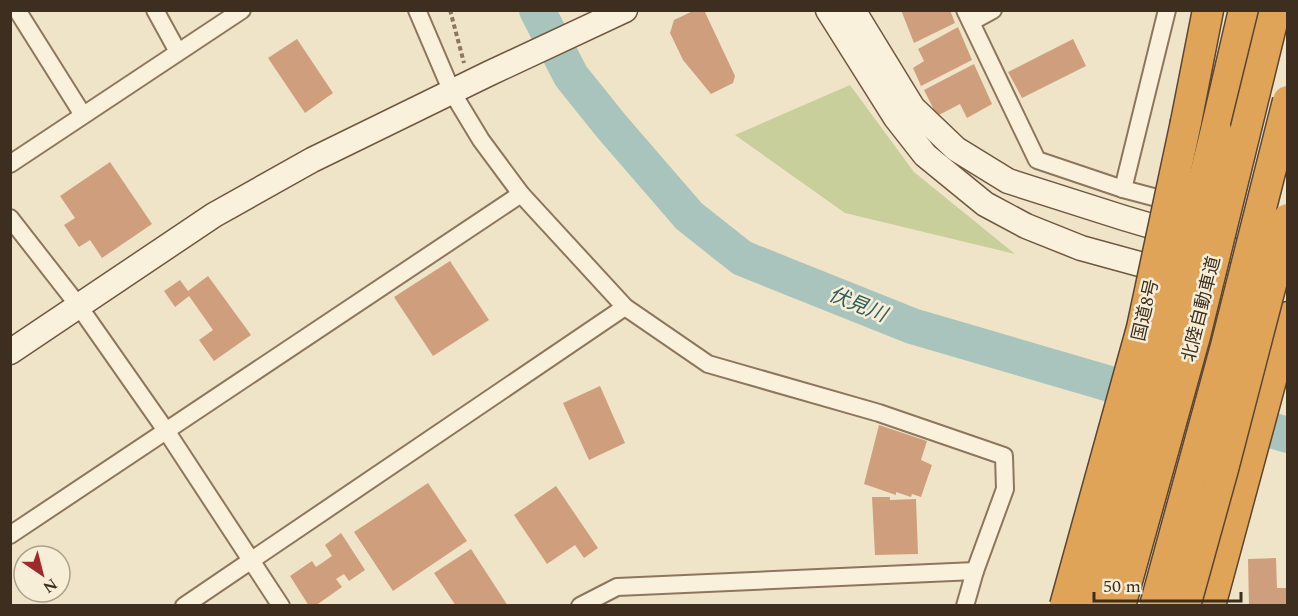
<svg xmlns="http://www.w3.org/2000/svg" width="1298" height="616" font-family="Spectral,'Noto Sans JP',serif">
<rect width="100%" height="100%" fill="#f0e4c8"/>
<polygon fill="#c9cf9b" points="850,85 914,172 1015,254 845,213 735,135"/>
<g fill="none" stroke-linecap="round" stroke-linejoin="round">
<g stroke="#a9c4bc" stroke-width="36">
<polyline points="537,10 571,76 612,127 689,216 742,258 912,326 1158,398"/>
<polyline points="1226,417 1288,435"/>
</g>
</g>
<g fill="#cf9f7d">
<polygon points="695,10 704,10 735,76 733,83 711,94 683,60 670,33 674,20"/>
<polygon points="901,10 950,10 955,23 914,43"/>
<polygon points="958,27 972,60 921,86 913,68 924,61 918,49"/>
<polygon points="297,39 333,93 305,113 268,58"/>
<polygon points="1073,39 1086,66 1022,98 1008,72"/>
<polygon points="974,64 992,104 967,118 960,104 937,116 924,90"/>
<polygon points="110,162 152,224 102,258 90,240 79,247 64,225 75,218 60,196"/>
<polygon points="450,261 489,320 433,356 394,297"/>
<polygon points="208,276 251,335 214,361 199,340 213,330 189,296 175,307 164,291 180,280 188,291"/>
<polygon points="600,386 625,443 589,460 563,403"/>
<polygon points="879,425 927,441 921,460 932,465 921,497 912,494 911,497 896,492 896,495 864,484"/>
<polygon points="428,483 467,541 393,591 354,532"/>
<polygon points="556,486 598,548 584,558 575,545 547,564 514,515"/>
<polygon points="872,497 890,497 890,500 916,499 918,554 875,555"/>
<polygon points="341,533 365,570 349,581 344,574 336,579 342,587 315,606 309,606 290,576 312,561 316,567 332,556 325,545"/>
<polygon points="471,549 508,606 456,606 434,573"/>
<polygon points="1276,558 1277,588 1288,588 1288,606 1249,606 1248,559"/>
</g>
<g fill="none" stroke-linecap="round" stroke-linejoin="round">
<g stroke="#8d765c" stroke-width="20">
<g id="street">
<polyline points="17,10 83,115"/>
<polyline points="155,10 178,52"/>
<polyline points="417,10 452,92 481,140 521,194 625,307 708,364 879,413 1004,456 1005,489 975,571 965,606"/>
<polyline points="965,10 1037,160 1123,189 1176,203"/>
<polyline points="971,22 993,10"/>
<polyline points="10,164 242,10"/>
<polyline points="1123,189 1167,10"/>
<polyline points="10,218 78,305 167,432 281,606"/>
<polyline points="10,535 521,194"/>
<polyline points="184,606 625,307"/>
<polyline points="580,606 617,587 975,571"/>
</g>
</g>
<g stroke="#6f573f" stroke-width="27">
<g id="secondary">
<polyline points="828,10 896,118 925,155 985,204 1026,226 1081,248 1256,296"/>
<polyline points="853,10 913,108 956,149 1008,181 1124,218 1266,260"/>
<polyline points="10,352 214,215 312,160 488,74 625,10"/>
</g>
</g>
<g stroke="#5b4430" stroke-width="33">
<g id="highway">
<polyline points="1186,122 1208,10"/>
<polyline points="1216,130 1244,10"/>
<polyline points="1210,606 1288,317"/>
</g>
</g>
<polyline stroke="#8d765c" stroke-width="4" stroke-dasharray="4.5 3" stroke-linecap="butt" points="450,10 464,63"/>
<use href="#street" stroke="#faf1dc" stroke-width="16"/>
<use href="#secondary" stroke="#faf1dc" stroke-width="24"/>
<use href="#highway" stroke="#e0a458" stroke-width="30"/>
<g stroke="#5b4430" stroke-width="33" stroke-linecap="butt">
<g id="highway-bridge">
<polyline points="1065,606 1142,328 1186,122"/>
<polyline points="1093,606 1141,438 1216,130"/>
<polyline points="1120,606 1195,336 1275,10"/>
<polyline points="1155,606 1226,346 1288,101"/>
<polyline points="1185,606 1223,469 1288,219"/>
</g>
</g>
<use href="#highway-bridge" stroke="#e0a458" stroke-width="30"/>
</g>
<g text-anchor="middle" stroke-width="5" stroke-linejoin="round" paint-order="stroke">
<g font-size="18" fill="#3d2e20" stroke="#f7eed8">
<text transform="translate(1201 309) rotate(-76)" y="6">北陸自動車道</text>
<text transform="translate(1145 310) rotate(-77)" y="6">国道8号</text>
</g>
<g font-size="20" font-style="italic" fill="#2f5d5a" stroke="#f7eed8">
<text transform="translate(858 304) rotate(22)" y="7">伏見川</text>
</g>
</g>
<rect width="1298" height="616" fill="none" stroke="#3d2e20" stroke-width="24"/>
<g transform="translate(42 574) rotate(145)"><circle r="28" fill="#f7eed8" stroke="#ada18e" stroke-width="1.5"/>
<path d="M0-4.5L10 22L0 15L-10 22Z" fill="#9e2a2b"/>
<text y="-9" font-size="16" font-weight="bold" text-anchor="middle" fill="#3d2e20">N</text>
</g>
<path d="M1094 592v9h147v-9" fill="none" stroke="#3d2e20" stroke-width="3"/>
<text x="1103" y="592" font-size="18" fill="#3d2e20" stroke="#f7eed8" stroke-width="4.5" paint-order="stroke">50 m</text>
</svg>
